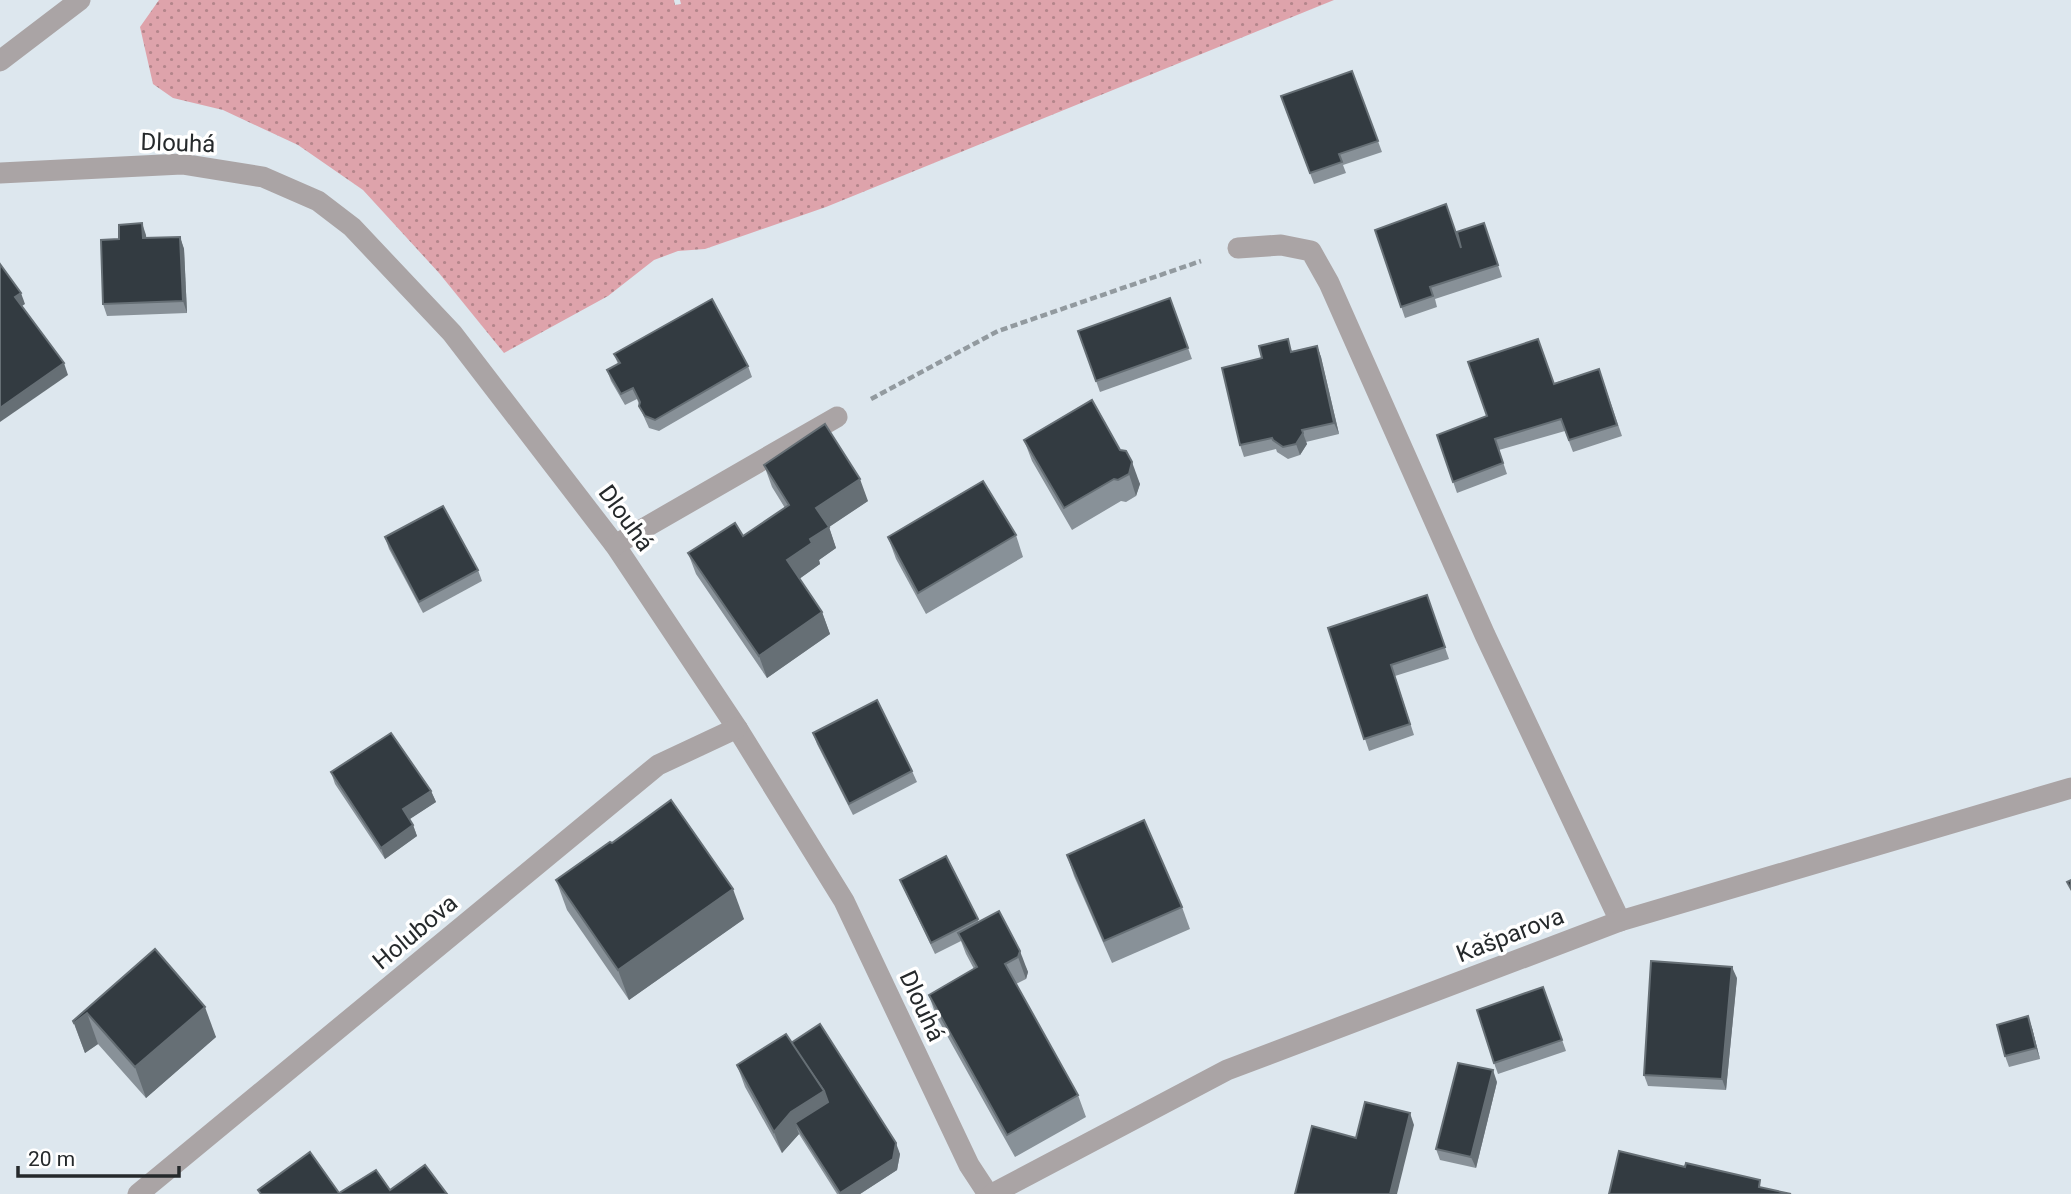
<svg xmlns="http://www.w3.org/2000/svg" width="2071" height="1194" font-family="Roboto,sans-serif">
<defs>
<pattern id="grass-dots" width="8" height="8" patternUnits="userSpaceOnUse" patternTransform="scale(1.75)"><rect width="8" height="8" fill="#dea3ab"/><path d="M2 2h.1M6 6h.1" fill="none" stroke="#b4858b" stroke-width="1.8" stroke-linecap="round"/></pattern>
</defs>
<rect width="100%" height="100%" fill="#dde7ee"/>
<polygon fill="url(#grass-dots)" points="159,0 674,0 675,5 681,4 680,0 1334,0 826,207 705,249 678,251 654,260 608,296 504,353 439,273 363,190 298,145 223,110 173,98 153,84 140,27"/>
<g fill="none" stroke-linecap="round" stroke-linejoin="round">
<polyline stroke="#929a9f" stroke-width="4.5" stroke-dasharray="7 3.5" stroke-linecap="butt" points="871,399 998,331 1201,261"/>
<g stroke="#aaa4a5" stroke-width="21">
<polyline points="0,61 80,0"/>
<polyline points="0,173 182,164 263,177 318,201 352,227 452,333 615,545 737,728 844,901 969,1165 988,1194"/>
<polyline points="1238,248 1281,245 1311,251 1329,283 1485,635 1620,921"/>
<polyline points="615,545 837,417"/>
<polyline points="138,1194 658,765 737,728"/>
<polyline points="992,1194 1227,1070 1620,921 2071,788"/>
</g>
</g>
<g fill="#889198">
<polygon points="1352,71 1382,152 1343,165 1346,173 1314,184 1281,96"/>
<polygon points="1484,223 1502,277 1435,299 1437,307 1405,318 1375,230 1460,246"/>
<polygon points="146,235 146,238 180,237 184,249 187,313 107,316 103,304 119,239"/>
<polygon points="1170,298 1192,359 1100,392 1078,331"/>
<polygon points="1317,346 1321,357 1339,434 1306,442 1307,444 1300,455 1288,459 1277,452 1276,449 1244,457 1240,445 1292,351"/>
<polygon points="614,354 748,366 752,377 659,431 649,428 644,417 637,399 625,405 611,381 607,370 618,364"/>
<polygon points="1599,369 1622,436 1573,452 1565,431 1499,450 1507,474 1457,493 1437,435 1487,416 1554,383"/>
<polygon points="1024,440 1120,450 1140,484 1136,496 1126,502 1121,501 1072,530 1032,461"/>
<polygon points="764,465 868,501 829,527 836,548 819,560 820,564 799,579 822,612 830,634 767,678 696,574 688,553 743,536 785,508 772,487"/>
<polygon points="1016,535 1023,557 926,614 896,559 888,537"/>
<polygon points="385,537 478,570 482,581 423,613 389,549"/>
<polygon points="1427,595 1449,659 1395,676 1414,735 1369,751 1328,628"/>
<polygon points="813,733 912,771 917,782 853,815 817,744"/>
<polygon points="331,772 431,791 436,802 409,819 413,825 417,836 385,859 335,784"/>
<polygon points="612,843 744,919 629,1000 567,910 556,880"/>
<polygon points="1067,855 1182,907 1190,929 1112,963 1074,876"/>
<polygon points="946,856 979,922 999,911 1028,972 1026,979 1016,984 1078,1095 1086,1117 1015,1157 936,1016 929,995 974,969 966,954 961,941 935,954 905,891 900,880"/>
<polygon points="155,949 216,1037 146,1098 98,1044 85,1053 73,1021"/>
<polygon points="1737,978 1726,1090 1648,1086 1644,1075"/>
<polygon points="1543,987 1566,1051 1498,1074 1494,1063"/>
<polygon points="2032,1028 2040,1059 2009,1067 2005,1056"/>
<polygon points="791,1043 900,1154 897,1170 860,1194 837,1194 799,1134 782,1153 745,1087 737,1065"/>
<polygon points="1497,1082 1476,1168 1440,1160 1436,1149"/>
</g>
<g fill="#666f75">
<polygon points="142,223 146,235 147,249 143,238"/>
<polygon points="180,237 184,249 187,313 183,301"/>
<polygon points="21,293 25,304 19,308 15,297"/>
<polygon points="1317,346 1321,357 1339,434 1334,423"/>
<polygon points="64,363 68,375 0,422 0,408"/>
<polygon points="1303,433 1307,444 1300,455 1296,444"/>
<polygon points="1132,462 1140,484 1136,496 1129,474"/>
<polygon points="860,479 868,501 829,527 836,548 819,560 820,564 795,582 787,560 810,539 816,508"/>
<polygon points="822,612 830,634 767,678 759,656"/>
<polygon points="431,791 436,802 407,821 403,809"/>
<polygon points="413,825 417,836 385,859 381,848"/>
<polygon points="733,889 744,919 629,1000 618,970"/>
<polygon points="1020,951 1028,972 1026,979 1018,957"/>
<polygon points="1732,967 1737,978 1726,1090 1722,1079"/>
<polygon points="205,1007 216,1037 146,1098 135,1067"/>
<polygon points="87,1013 98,1044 85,1053 74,1023"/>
<polygon points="2028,1016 2032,1028 2040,1059 2036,1048"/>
<polygon points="1493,1070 1497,1082 1476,1168 1471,1157"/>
<polygon points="824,1091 832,1113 795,1123 799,1134 782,1153 774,1132 791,1112"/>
<polygon points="1410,1113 1414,1125 1397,1194 1390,1194"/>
<polygon points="896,1143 900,1154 897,1170 860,1194 840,1194"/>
</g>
<g fill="#333b41" stroke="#666f75" stroke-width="2">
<polygon points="1352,71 1378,141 1339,154 1342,162 1310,173 1281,96"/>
<polygon points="1446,204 1461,248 1457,232 1484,223 1498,265 1430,287 1433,296 1401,307 1375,230"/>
<polygon points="142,223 143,238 180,237 183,301 103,304 101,240 119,239 119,225"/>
<polygon points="0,264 21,293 15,297 64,363 0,408"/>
<polygon points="1170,298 1188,348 1096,381 1078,331"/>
<polygon points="712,299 748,366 655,420 645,416 639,406 640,402 633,388 621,394 607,370 620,363 614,354"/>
<polygon points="1288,339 1291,352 1317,346 1334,423 1302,430 1303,433 1296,444 1283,447 1273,440 1272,438 1240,445 1222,368 1262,358 1259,346"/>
<polygon points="1538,339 1554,384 1599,369 1617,425 1569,440 1561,419 1495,439 1503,463 1453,482 1437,435 1487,416 1468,362"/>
<polygon points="1092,400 1120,450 1126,451 1132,462 1129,474 1118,480 1114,479 1064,508 1024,440"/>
<polygon points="825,424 860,479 816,508 829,527 810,539 812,543 787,560 822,612 759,656 688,553 735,523 743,536 789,505 764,465"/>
<polygon points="983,481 1016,535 918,593 888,537"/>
<polygon points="443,506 478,570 419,602 385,537"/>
<polygon points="1427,595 1445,647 1391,665 1410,724 1364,739 1328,628"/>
<polygon points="877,700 912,771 849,804 813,733"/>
<polygon points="391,733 431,791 403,809 413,825 381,848 331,772"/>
<polygon points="671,800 733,889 618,970 556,880 610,842 612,843"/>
<polygon points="1144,820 1182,907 1104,941 1067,855"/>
<polygon points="946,856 978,919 931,943 900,880"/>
<polygon points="2071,880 2071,889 2067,882"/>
<polygon points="999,911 1020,951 1018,957 1005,964 1078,1095 1007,1135 929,995 977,967 958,933"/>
<polygon points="155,949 205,1007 135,1067 87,1013 74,1023 73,1021"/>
<polygon points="1651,961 1732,967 1722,1079 1644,1075"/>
<polygon points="1543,987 1562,1040 1494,1063 1477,1010"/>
<polygon points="2028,1016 2036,1048 2005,1056 1997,1025"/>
<polygon points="820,1024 896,1143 893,1159 840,1193 795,1123 828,1102 824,1091 791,1043"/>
<polygon points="786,1034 824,1091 791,1112 774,1132 737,1065"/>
<polygon points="1458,1063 1493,1070 1471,1157 1436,1149"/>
<polygon points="1365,1102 1410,1113 1390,1194 1295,1194 1312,1126 1356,1138"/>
<polygon points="1619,1151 1685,1167 1686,1163 1760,1180 1759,1187 1791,1194 1609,1194"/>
<polygon points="310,1152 339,1193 376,1170 390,1190 425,1165 447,1194 261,1194 258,1190"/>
</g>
<g text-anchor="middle" stroke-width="7" stroke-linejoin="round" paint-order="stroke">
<g font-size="24" fill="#25292b" stroke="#fff">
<text transform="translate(178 143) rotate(2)" y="8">Dlouhá</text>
<text transform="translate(626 518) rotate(54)" y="8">Dlouhá</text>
<text transform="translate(415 932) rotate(-40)" y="8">Holubova</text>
<text transform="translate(1510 935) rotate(-21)" y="8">Kašparova</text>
<text transform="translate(922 1006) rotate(65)" y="8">Dlouhá</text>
</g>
</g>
<path d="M18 1166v10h161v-10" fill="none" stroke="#25292b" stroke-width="3.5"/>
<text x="28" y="1166" font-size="21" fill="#25292b" stroke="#ffffff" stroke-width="5" paint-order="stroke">20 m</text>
</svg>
